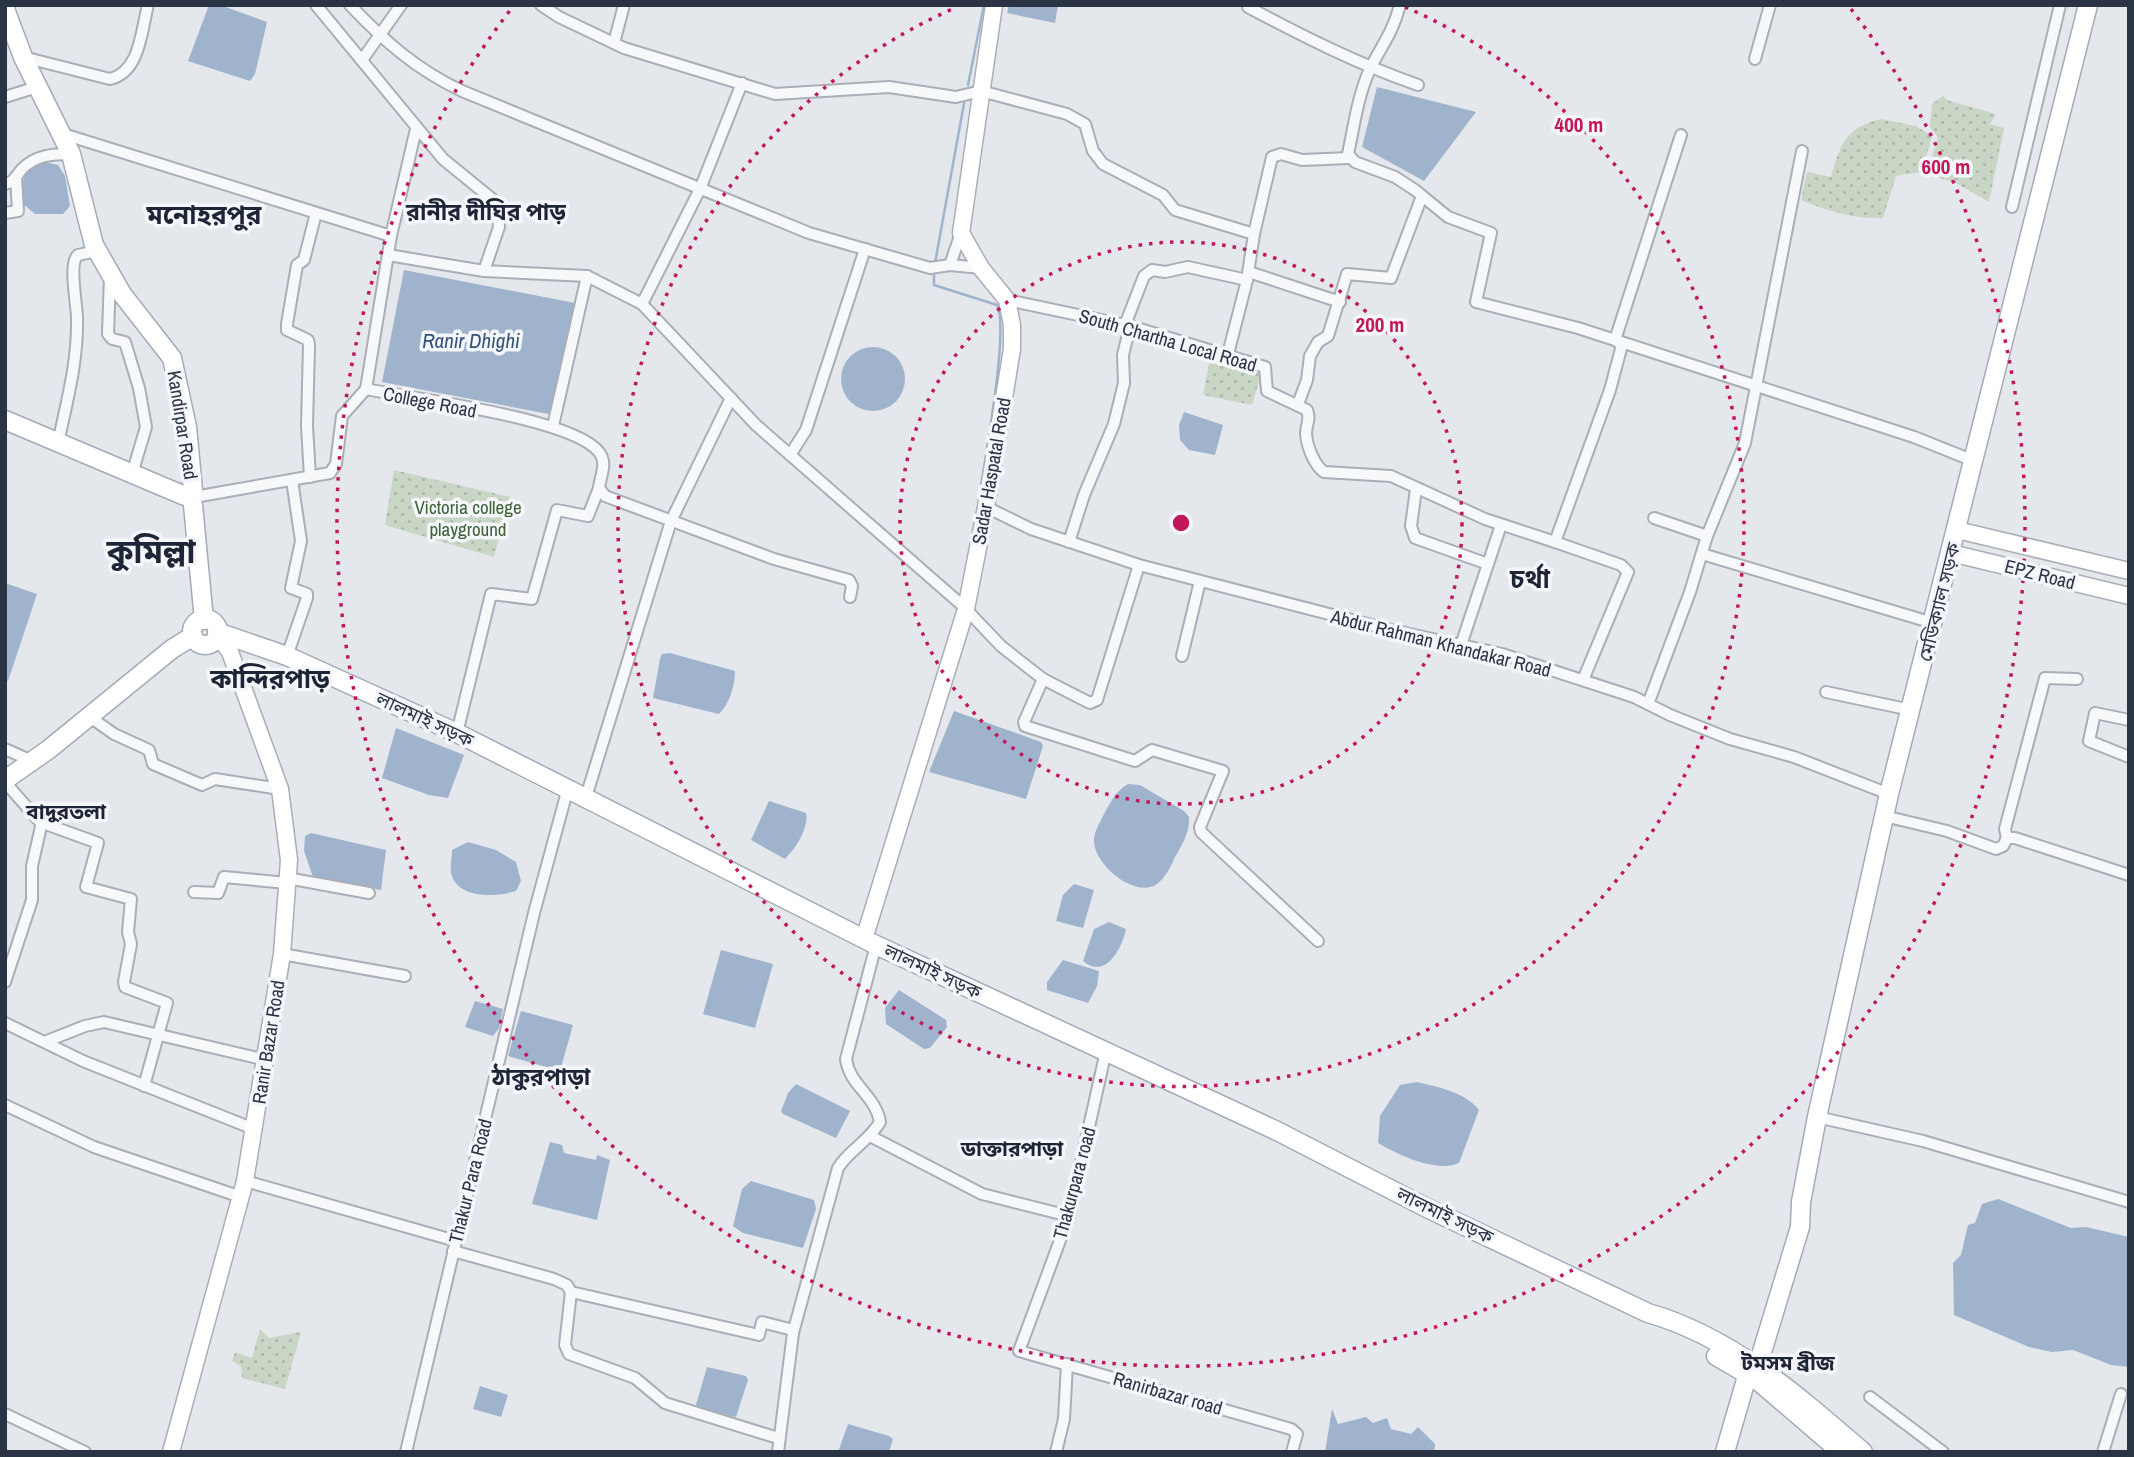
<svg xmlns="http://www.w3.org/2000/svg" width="2134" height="1457" font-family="'Archivo Narrow','Noto Sans Bengali',sans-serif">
<defs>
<pattern id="park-dots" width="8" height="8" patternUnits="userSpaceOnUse" patternTransform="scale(1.75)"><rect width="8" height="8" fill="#c9d6c5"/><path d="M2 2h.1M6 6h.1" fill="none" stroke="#adb8ab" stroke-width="1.8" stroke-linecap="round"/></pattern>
</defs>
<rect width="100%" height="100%" fill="#e4e7ec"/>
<g fill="url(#park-dots)">
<polygon points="1943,96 1947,100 1996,114 1990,124 2004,128 1989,202 1954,182 1927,174 1938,138 1930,127 1932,104"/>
<path d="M1881,119l35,7 16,10 -10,36 -26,4 -13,42c-30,1 -55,-7 -82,-18l6,-28 24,5c9,-31 14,-50 50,-58z"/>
<polygon points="1211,354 1257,370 1260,378 1252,405 1203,395"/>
<polygon points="394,470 510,497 494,557 385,525"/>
<polygon points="260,1329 269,1338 301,1332 285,1389 242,1378 241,1366 232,1361 235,1352 252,1358"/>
</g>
<g fill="#9fb4cc">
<polygon points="209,5 223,6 267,22 255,74 250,81 188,61"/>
<polygon points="1009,5 1058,5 1055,23 1007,13"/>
<polygon points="1377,87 1476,112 1424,181 1362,147"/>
<path d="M44,162l14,3 7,11 5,30 -7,8h-28l-13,-11c-1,-14 0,-24 7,-37z"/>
<polygon points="404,270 575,303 554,415 382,382"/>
<circle cx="873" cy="379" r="32"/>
<polygon points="1184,412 1223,425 1215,455 1189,450 1180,440 1179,425"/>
<polygon points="5,583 37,594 8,681 5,680"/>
<path d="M670,653l65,18c0,15 -6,33 -16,43l-66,-16 7,-39 2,-5z"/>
<polygon points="954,711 1041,742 1043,746 1026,799 929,772"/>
<polygon points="396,728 464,755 448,798 429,795 382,778"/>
<path d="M1128,784l12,1 44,26 5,6c1,15 -7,28 -14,40 -4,9 -9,20 -18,27 -22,15 -62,-19 -63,-42 -1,-10 7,-21 11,-30 7,-12 11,-21 23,-28z"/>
<path d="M769,801l37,12c3,15 -10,35 -21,46l-34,-19z"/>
<polygon points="311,833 386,850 381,890 313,877 304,851 305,836"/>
<path d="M468,842l28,8 20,12 5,19 -5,10c-18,6 -59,9 -65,-18 -1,-6 1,-16 1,-23z"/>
<polygon points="1074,884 1094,890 1083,928 1056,921 1063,895"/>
<path d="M1109,922l17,7c-4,20 -21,51 -43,32l11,-32z"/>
<polygon points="721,950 773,964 755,1028 703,1014"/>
<polygon points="1063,960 1099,971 1097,986 1088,1003 1047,990 1047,982"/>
<polygon points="899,990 946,1020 947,1027 930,1048 924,1049 886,1024 885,1008"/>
<polygon points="475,1001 503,1009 499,1028 493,1036 465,1027"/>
<polygon points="521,1011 573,1025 560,1071 508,1056"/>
<path d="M1417,1082c21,5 48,10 62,28l-20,53c-22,10 -61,-8 -81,-20l2,-27 20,-31z"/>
<polygon points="796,1084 850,1111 836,1138 783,1114 781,1111 788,1093"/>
<polygon points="550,1142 562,1145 564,1153 596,1160 597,1155 610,1160 597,1220 532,1204"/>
<polygon points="751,1181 814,1200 816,1209 803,1248 743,1233 733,1226 742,1189"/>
<polygon points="1998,1199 2071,1228 2086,1227 2129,1237 2129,1367 2111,1365 2073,1350 2052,1352 2029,1347 1954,1315 1953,1263 1961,1255 1968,1225 1975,1223 1982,1204"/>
<polygon points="707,1367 746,1376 748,1380 736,1417 695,1408"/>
<polygon points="480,1386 508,1395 501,1417 473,1409"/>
<polygon points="1332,1409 1338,1424 1366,1417 1373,1423 1387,1418 1391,1429 1411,1434 1418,1427 1435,1444 1434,1452 1325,1452"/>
<polygon points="848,1424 889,1436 893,1439 889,1452 838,1452"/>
</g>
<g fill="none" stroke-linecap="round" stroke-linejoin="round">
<g stroke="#9fb4cc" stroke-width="2.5">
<polyline points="968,85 984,5"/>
<polyline points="935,263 965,98"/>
<path d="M934,270v15l63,20c12,23 -11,146 -15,178"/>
<polyline points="907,774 914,750"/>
</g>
<g stroke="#a9aeb7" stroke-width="14">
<g id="street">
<polyline points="316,5 443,159 497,203 499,227 484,271 587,276 642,304 756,425 963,606 1001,646 1043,679 1024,722 1025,726 1135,761 1152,750 1223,771 1200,827 1201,832 1318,941"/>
<path d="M350,5c34,36 67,65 112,86l347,142 121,35 20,-3 31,3"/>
<polyline points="541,5 559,17 624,48 775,94 889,87 956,97 981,91 1067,114 1085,124 1093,151 1103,164 1163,195 1175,210 1254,234"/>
<path d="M1400,5c-8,30 -18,39 -30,64 -12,26 -16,57 -22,85l7,8 40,15 20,13 33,27 43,16 -15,69 102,26 336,109 60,24"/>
<path d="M1248,7c56,30 110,57 170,78"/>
<polyline points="614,43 624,5"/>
<path d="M23,57l87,22c30,-7 31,-47 38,-74"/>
<polyline points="1755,59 1770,5"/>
<polyline points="362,60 401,5"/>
<polyline points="5,97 37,87"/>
<polyline points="63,134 391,236"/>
<path d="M5,184c9,-2 11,-8 17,-15 14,-14 30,-15 49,-15"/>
<polyline points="2012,207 2060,5"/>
<polyline points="5,213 18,211 16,177"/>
<polyline points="388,255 484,271"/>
<polyline points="950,265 961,233"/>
<polyline points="1249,272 1340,302"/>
<polyline points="110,276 108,334 112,339 125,342 139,388 146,427 132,474"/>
<path d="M1007,300l123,26 135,41 2,24 40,19c4,9 -1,14 -1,24 1,12 8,31 18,38l67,4 94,43 70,23"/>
<polyline points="642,304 700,189 742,83"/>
<polyline points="1125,325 1144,276 1152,270 1165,272 1188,267 1247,280"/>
<polyline points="1228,354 1247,280 1254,234 1272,157 1281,154 1302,160 1349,158"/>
<polyline points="366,389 391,236 416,129"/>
<polyline points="1298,404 1307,380 1310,356 1318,342 1328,336 1347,274 1391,278 1422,196"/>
<polyline points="553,426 587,276"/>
<path d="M58,443c9,-42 20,-82 19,-125 0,-14 -9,-55 1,-63l19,-4"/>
<polyline points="790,455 806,430 865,249"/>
<polyline points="310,477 307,426 309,345 308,340 287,330 287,324 297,265 304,260 316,213"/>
<polyline points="1416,489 1411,526 1415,538 1488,564"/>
<path d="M200,496l130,-23 6,-9 6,-48 24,-27c48,10 206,29 233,63 9,11 1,25 0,36l6,8 169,63 75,21 3,6 -2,11"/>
<polyline points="986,507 1031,529 1139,565 1391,630 1502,654 1634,697 1670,715 1730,739 1794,757 1889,794"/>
<polyline points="1654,518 1707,536"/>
<polyline points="1069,542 1084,495 1114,424 1124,383 1123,355 1130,326"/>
<polyline points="1702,554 1933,623"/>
<polyline points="1461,645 1501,525"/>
<polyline points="287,656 307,598 307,594 291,588 301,541 292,480"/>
<polyline points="1182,656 1200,581"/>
<polyline points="1043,679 1090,703 1097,700 1139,565"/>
<polyline points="1583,680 1628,572 1621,565 1555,542 1610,390 1622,345 1615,340 1681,135"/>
<polyline points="1826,692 1911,710"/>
<polyline points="1648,704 1690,592 1707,536 1745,443 1802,151"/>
<polyline points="90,717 114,734 149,750 153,764 202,785 215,779 280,789"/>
<polyline points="2129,720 2095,713 2089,741 2129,757"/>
<polyline points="457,733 491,594 532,599 557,510 588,516 599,488"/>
<polyline points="5,749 32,761"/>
<polyline points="5,782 40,822 98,843 86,887 131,899 128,932 131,944 124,982 125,987 167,1003 144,1086"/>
<polyline points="586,797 671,521 731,398"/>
<polyline points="1884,816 1947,831 1996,849 2003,846 2007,838 2015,838 2129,875"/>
<polyline points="2007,838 2005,829 2045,678 2077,679"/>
<polyline points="287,878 369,893"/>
<polyline points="194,892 218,893 224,877 287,883"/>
<polyline points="282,954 405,976"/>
<polyline points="5,982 32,900 32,866 42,822"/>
<polyline points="5,1023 83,1061 254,1129"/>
<polyline points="47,1041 85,1026 104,1022 266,1060"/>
<polyline points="1106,1051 1069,1216 1019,1351 1291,1429 1297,1434 1292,1452"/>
<polyline points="5,1105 94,1147 241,1197"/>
<polyline points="1817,1117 1923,1141 2129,1202"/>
<polyline points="872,1137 982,1194 1069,1216"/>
<polyline points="245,1181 456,1241"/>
<polyline points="453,1251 554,1279 567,1285 571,1292 759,1335 762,1322 793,1330"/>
<polyline points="571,1292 565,1345 569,1354 635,1378 665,1403 778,1438"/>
<polyline points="1870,1397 1943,1452"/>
<polyline points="5,1414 85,1452"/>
<polyline points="406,1452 534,913 568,788"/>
<path d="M778,1452l15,-119 45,-165c11,-18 31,-27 42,-46 -4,-26 -31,-37 -34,-63l30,-114"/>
<polyline points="1056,1452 1064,1419 1067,1364"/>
<polyline points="2103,1452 2121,1394"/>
</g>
</g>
<g stroke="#a9aeb7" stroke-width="19">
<g id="secondary">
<polyline points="1957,530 2129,571"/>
<polyline points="1951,553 2129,596"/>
<polyline points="864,939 966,609 986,507 1012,349 1012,325 1007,300 981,268 961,233 994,5"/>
<polyline points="171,1452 245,1181 282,954 289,860 280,789 230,652 217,634"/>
</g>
</g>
<g stroke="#a3abb8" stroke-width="21">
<g id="primary">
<polyline points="5,9 23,57 71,154 94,245 122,294 172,358 187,427 193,490"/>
<polyline points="5,420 185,496"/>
<polyline points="193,505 204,620"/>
<circle cx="205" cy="632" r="13"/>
<path d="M217,632l70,24 170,77 419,212 401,186 150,77 221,105c84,24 150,83 215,139"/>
<polyline points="5,780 48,750 172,649 193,636"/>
<polyline points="1716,1356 1757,1380 1841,1452"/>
<polyline points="1758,1365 1800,1227 1801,1202 1817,1117 1889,794 2088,5"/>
<polyline points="1725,1452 1748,1373"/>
</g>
</g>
<use href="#street" stroke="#f7f8fa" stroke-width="10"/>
<use href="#secondary" stroke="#fff" stroke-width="16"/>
<use href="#primary" stroke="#fff" stroke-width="18"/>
</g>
<g fill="none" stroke="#c2185b" stroke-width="3.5" stroke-dasharray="3.5 7">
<circle cx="1181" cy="523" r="281"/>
<path d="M1405 7A563 563 0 1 1 957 7"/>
<path d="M1851 9A844 844 0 1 1 511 9"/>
</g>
<g text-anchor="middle" stroke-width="7" stroke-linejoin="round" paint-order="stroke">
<g font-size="19" fill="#2b3445" stroke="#f4f6f9">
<text transform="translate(1168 340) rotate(16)" y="7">South Chartha Local Road</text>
<text transform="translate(430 402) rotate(11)" y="7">College Road</text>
<text transform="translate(183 425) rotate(81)" y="7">Kandirpar Road</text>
<text transform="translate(991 471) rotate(-80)" y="7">Sadar Haspatal Road</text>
<text transform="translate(2040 574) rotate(14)" y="7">EPZ Road</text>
<text transform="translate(1939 602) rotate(-76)" y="7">মেডিক্যাল সড়ক</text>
<text transform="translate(1441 643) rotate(14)" y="7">Abdur Rahman Khandakar Road</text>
<text transform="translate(425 719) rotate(25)" y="7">লালমাই সড়ক</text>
<text transform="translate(933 971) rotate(25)" y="7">লালমাই সড়ক</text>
<text transform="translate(268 1042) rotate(-81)" y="7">Ranir Bazar Road</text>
<text transform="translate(470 1181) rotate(-76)" y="7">Thakur Para Road</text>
<text transform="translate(1074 1183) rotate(-75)" y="7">Thakurpara road</text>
<text transform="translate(1445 1215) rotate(26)" y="7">লালমাই সড়ক</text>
<text transform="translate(1168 1393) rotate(16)" y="7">Ranirbazar road</text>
</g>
<g font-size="19" fill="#3f6138" stroke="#f4f6f9">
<text x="468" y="514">Victoria college<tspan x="468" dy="22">playground</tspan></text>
</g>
<g font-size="21" font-style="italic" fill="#34527a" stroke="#f4f6f9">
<text x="471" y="348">Ranir Dhighi</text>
</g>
<g font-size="21" font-weight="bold" fill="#1d2536" stroke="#f4f6f9">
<text x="66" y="819">বাদুরতলা</text>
<text x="1012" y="1156">ডাক্তারপাড়া</text>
<text x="1788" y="1370">টমসম ব্রীজ</text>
</g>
<g font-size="23" font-weight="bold" fill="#1d2536" stroke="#f4f6f9">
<text x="486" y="220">রানীর দীঘির পাড়</text>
<text x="541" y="1085">ঠাকুরপাড়া</text>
</g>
<g font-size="26" font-weight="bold" fill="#1d2536" stroke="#f4f6f9">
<text x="204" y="224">মনোহরপুর</text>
<text x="1530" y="588">চর্থা</text>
<text x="270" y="688">কান্দিরপাড়</text>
</g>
<g font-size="33" font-weight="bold" fill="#1d2536" stroke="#f4f6f9">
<text x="151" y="563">কুমিল্লা</text>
</g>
</g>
<circle cx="1181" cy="523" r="10" fill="#c2185b" stroke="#f4f6f9" stroke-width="3.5"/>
<g font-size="21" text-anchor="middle" font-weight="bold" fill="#c2185b" stroke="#f4f6f9" stroke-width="7" stroke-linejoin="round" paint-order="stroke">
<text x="1579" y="132">400 m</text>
<text x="1946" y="174">600 m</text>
<text x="1380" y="332">200 m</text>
</g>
<rect width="2134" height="1457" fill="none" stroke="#2b3445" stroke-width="14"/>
</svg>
